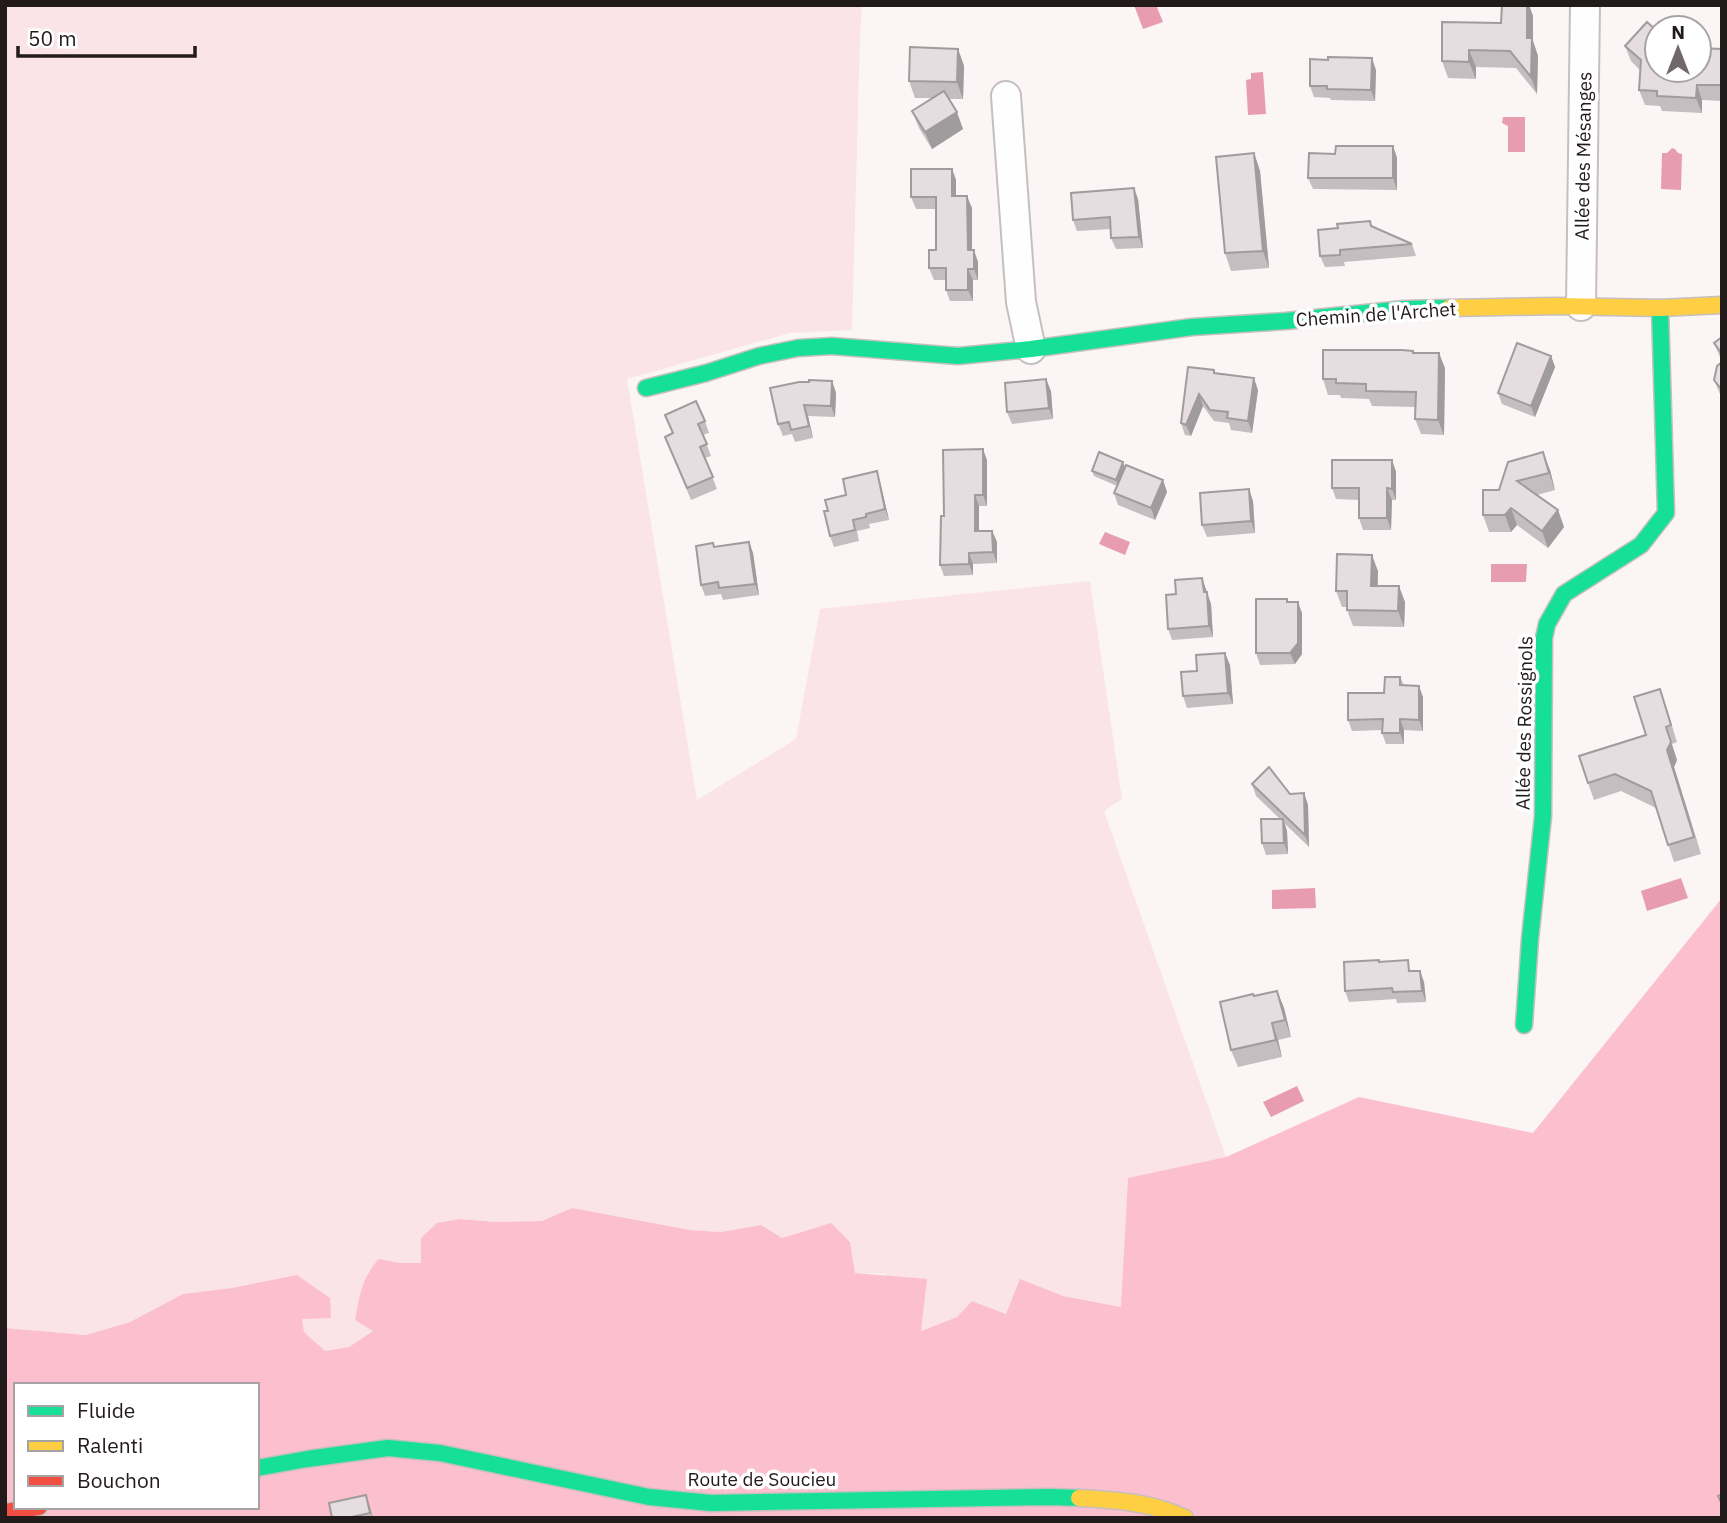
<svg xmlns="http://www.w3.org/2000/svg" width="1727" height="1523" font-family="'IBM Plex Sans',sans-serif">
<rect width="100%" height="100%" fill="#fbf5f6"/>
<polygon fill="#fae4e8" points="5,5 862,5 860,37 852,330 790,333 627,379 697,800 796,739 820,609 1090,581 1122,799 1104,811 1226,1157 1128,1179 1122,1307 1063,1296 1021,1280 1006,1314 972,1301 957,1317 920,1331 885,1274 855,1273 850,1242 831,1224 813,1228 782,1238 761,1225 721,1232 690,1230 572,1208 542,1221 496,1222 460,1219 421,1263 400,1263 379,1260 369,1270 360,1294 373,1331 349,1347 325,1351 304,1332 301,1319 232,1288 183,1294 130,1322 86,1335 5,1328"/>
<path fill="#fcbfcd" fill-rule="evenodd" d="M1722,898v620h-1717v-190l81,7 44,-13 53,-28 49,-6 65,-13 33,23 1,20 -29,1 2,13 21,19 24,-4 24,-16 -18,-11c4,-22 7,-44 24,-61l21,4h21v-25l16,-15 23,-4 36,3 46,-1 30,-13 118,22 31,2 40,-7 21,13 49,-15 19,19 5,31 72,6 -6,52 36,-14 15,-16 34,13 14,-35 43,17 58,11 7,-129 98,-21 133,-60 174,36zM16,1385h241v122h-241z"/>
<g fill="#e79daf">
<polygon points="1134,5 1156,5 1163,22 1143,29"/>
<polygon points="1263,72 1266,114 1248,115 1246,80 1251,79 1251,73"/>
<polygon points="1503,117 1525,117 1525,152 1508,152 1508,126 1502,123"/>
<polygon points="1672,148 1675,149 1678,153 1682,154 1681,190 1661,189 1662,153 1667,153"/>
<polygon points="1105,532 1130,542 1125,555 1099,544"/>
<polygon points="1491,564 1527,564 1526,582 1491,582"/>
<polygon points="1681,878 1688,898 1647,911 1641,891"/>
<polygon points="1315,888 1316,908 1272,909 1272,890"/>
<polygon points="1297,1086 1304,1101 1271,1117 1263,1102"/>
</g>
<g fill="none" stroke-linecap="round" stroke-linejoin="round">
<g stroke="#c6bfc0" stroke-width="32">
<g id="street">
<polyline points="1006,96 1021,302 1031,349"/>
<polyline points="1581,306 1585,5"/>
</g>
</g>
<g stroke="#c6bfc0" stroke-width="19">
<g id="fast">
<polyline points="646,388 706,373 759,356 798,348 832,346 958,356 1031,349 1192,327 1286,321 1405,309 1449,308"/>
<polyline points="1524,1025 1530,939 1543,816 1544,638 1547,624 1564,594 1641,545 1666,513 1660,308"/>
<polyline points="257,1468 307,1459 388,1448 440,1453 649,1497 711,1503 1050,1497 1079,1498"/>
</g>
</g>
<g stroke="#c6bfc0" stroke-width="19">
<g id="slow">
<polyline points="1449,308 1558,306 1660,308 1722,305"/>
<path d="M1079,1498c36,2 72,4 106,20"/>
</g>
</g>
<g stroke="#c6bfc0" stroke-width="19">
<polyline id="jam" points="5,1512 39,1507"/>
</g>
<use href="#street" stroke="#fefefe" stroke-width="28"/>
<use href="#fast" stroke="#16e098" stroke-width="16"/>
<use href="#slow" stroke="#ffcf43" stroke-width="16"/>
<use href="#jam" stroke="#f24e42" stroke-width="16"/>
</g>
<g fill="#c5bec0">
<polygon points="1502,5 1529,5 1533,16 1533,41 1538,56 1537,94 1516,68 1476,67 1476,79 1448,78 1442,61 1501,23"/>
<polygon points="1625,46 1657,70 1722,49 1722,101 1702,100 1702,113 1662,111 1660,106 1645,105 1639,90 1640,70 1631,61"/>
<polygon points="958,49 964,66 963,99 949,99 963,129 932,149 919,128 912,111 932,98 915,98 909,81"/>
<polygon points="1328,60 1376,70 1375,101 1331,100 1330,98 1314,97 1310,86"/>
<polygon points="1393,146 1397,158 1397,190 1313,189 1308,178 1335,154"/>
<polygon points="1254,153 1260,171 1269,268 1231,271 1225,253"/>
<polygon points="952,169 956,180 956,196 972,208 972,250 978,262 978,280 973,280 973,301 950,301 946,290 946,280 934,280 929,268 936,250 936,209 916,209 911,197"/>
<polygon points="1138,199 1143,248 1116,249 1111,238 1111,229 1077,231 1073,220"/>
<polygon points="1372,227 1412,244 1416,256 1344,262 1345,266 1325,267 1320,256"/>
<polygon points="1722,337 1722,362 1714,343"/>
<polygon points="1413,353 1445,368 1444,435 1421,434 1415,419 1416,407 1372,406 1369,399 1341,398 1340,395 1328,395 1323,379"/>
<polygon points="1551,356 1555,367 1535,417 1502,404 1498,393"/>
<polygon points="1722,362 1722,399 1714,380"/>
<polygon points="1216,374 1258,390 1252,433 1231,430 1229,423 1214,421 1203,406 1191,436 1185,435 1181,423"/>
<polygon points="832,381 836,393 835,417 808,416 813,438 795,442 792,434 783,436 778,424 809,382"/>
<polygon points="1051,391 1053,419 1012,424 1007,412"/>
<polygon points="665,415 705,421 709,433 703,435 711,456 705,458 717,489 691,500 665,437 673,434"/>
<polygon points="987,460 987,506 979,506 979,531 992,531 997,542 997,563 973,564 973,575 944,576 940,565 944,516"/>
<polygon points="1392,460 1396,472 1396,500 1392,500 1391,530 1363,530 1359,518 1359,500 1336,499 1332,488"/>
<polygon points="1123,462 1125,467 1163,480 1167,492 1155,520 1118,505 1114,493 1117,486 1094,476 1092,471"/>
<polygon points="1508,462 1550,470 1555,490 1537,495 1558,510 1564,527 1548,548 1517,525 1511,532 1489,532 1483,515 1499,490"/>
<polygon points="877,471 880,482 889,520 869,524 870,528 857,531 859,541 834,547 830,536 846,495"/>
<polygon points="1253,501 1255,533 1207,537 1202,525"/>
<polygon points="749,542 753,553 759,595 723,600 721,594 705,596 701,585 715,547"/>
<polygon points="1378,571 1378,586 1405,602 1404,627 1353,626 1347,610 1347,607 1342,607 1336,591"/>
<polygon points="1202,578 1211,604 1213,637 1172,640 1168,629 1176,594"/>
<polygon points="1287,599 1288,602 1302,613 1302,654 1295,664 1260,665 1256,653"/>
<polygon points="1230,665 1233,704 1187,708 1183,696 1197,671"/>
<polygon points="1400,677 1404,685 1423,697 1423,731 1404,730 1404,744 1386,744 1382,733 1382,730 1352,731 1348,720 1384,693"/>
<polygon points="1666,706 1677,742 1672,744 1677,760 1674,767 1701,854 1674,862 1656,808 1621,791 1594,800 1588,783 1646,735"/>
<polygon points="1252,784 1290,794 1304,793 1308,805 1309,847 1285,824 1287,831 1288,854 1266,855 1262,843 1280,819 1256,796"/>
<polygon points="1380,962 1412,971 1420,971 1424,982 1426,1002 1397,1003 1396,999 1349,1002 1345,991"/>
<polygon points="1277,991 1284,1008 1291,1037 1278,1040 1282,1057 1238,1067 1231,1050 1254,996"/>
<polygon points="366,1495 373,1518 332,1518"/>
</g>
<g fill="#a09b9c">
<polygon points="1527,5 1529,5 1533,16 1533,41 1538,56 1537,94 1531,77 1527,38"/>
<polygon points="958,49 964,66 963,99 957,82"/>
<polygon points="1469,50 1476,67 1476,79 1469,62"/>
<polygon points="1372,58 1376,70 1375,101 1371,90"/>
<polygon points="1697,85 1702,100 1702,113 1696,98"/>
<polygon points="957,112 963,129 932,149 925,132"/>
<polygon points="1393,146 1397,158 1397,190 1393,178"/>
<polygon points="1254,153 1260,171 1269,268 1263,251"/>
<polygon points="952,169 956,180 956,208 952,196"/>
<polygon points="1134,188 1138,199 1143,248 1139,237"/>
<polygon points="967,196 972,208 972,262 968,250"/>
<polygon points="974,250 978,262 978,280 974,269"/>
<polygon points="968,269 973,280 973,301 968,290"/>
<polygon points="1439,353 1445,368 1444,435 1438,420"/>
<polygon points="1551,356 1555,367 1535,417 1531,406"/>
<polygon points="1254,378 1258,390 1252,433 1248,421"/>
<polygon points="1046,379 1051,391 1053,419 1049,408"/>
<polygon points="832,381 836,393 835,417 831,406"/>
<polygon points="1199,394 1203,406 1191,436 1186,425"/>
<polygon points="804,405 808,416 813,438 809,426"/>
<polygon points="983,449 987,460 987,506 983,495"/>
<polygon points="1543,452 1550,470 1555,490 1549,473"/>
<polygon points="1392,460 1396,472 1396,500 1392,489"/>
<polygon points="1123,462 1125,468 1118,486 1116,480"/>
<polygon points="877,471 880,482 889,520 885,509"/>
<polygon points="1163,480 1167,492 1155,520 1151,508"/>
<polygon points="1387,488 1392,500 1391,530 1387,518"/>
<polygon points="1249,489 1253,501 1255,533 1251,521"/>
<polygon points="975,495 979,506 979,542 975,531"/>
<polygon points="1511,508 1517,525 1511,532 1505,515"/>
<polygon points="1558,510 1564,527 1548,548 1542,531"/>
<polygon points="992,531 997,542 997,563 993,552"/>
<polygon points="749,542 753,553 759,595 755,584"/>
<polygon points="969,553 973,564 973,575 969,564"/>
<polygon points="1372,555 1378,571 1377,602 1371,586"/>
<polygon points="1202,578 1211,604 1213,637 1209,626 1204,592"/>
<polygon points="1399,586 1405,602 1404,627 1398,611"/>
<polygon points="1298,602 1302,613 1302,654 1295,664 1290,653"/>
<polygon points="1225,653 1230,665 1233,704 1228,693"/>
<polygon points="1419,686 1423,697 1423,731 1419,720"/>
<polygon points="1400,719 1404,730 1404,744 1400,733"/>
<polygon points="1666,727 1677,760 1674,767 1701,854 1667,750"/>
<polygon points="1304,793 1308,805 1309,847 1305,835"/>
<polygon points="1283,819 1287,831 1288,854 1284,843"/>
<polygon points="1420,971 1424,982 1426,1002 1422,991"/>
<polygon points="1277,991 1284,1008 1291,1037 1285,1020"/>
<polygon points="1272,1023 1278,1040 1282,1057 1276,1040"/>
<polygon points="366,1495 370,1507 373,1518 370,1513"/>
</g>
<g fill="#e5dddf" stroke="#a09b9c" stroke-width="2">
<polygon points="1502,5 1527,5 1527,38 1532,38 1531,77 1510,51 1469,50 1469,62 1442,61 1442,22 1501,23"/>
<polygon points="1647,22 1657,31 1657,70 1699,70 1699,48 1722,49 1721,85 1697,85 1696,98 1657,96 1657,91 1639,90 1641,60 1625,46"/>
<polygon points="910,47 958,49 957,82 909,81"/>
<polygon points="1328,57 1372,58 1371,90 1327,89 1327,86 1310,86 1310,59 1328,60"/>
<polygon points="944,91 957,112 925,132 912,111"/>
<polygon points="1336,146 1393,146 1393,178 1308,178 1309,153 1335,154"/>
<polygon points="1254,153 1263,251 1225,253 1216,157"/>
<polygon points="911,169 952,169 952,196 967,196 968,250 974,250 974,269 968,269 968,290 946,290 946,268 929,268 929,250 936,250 936,197 911,197"/>
<polygon points="1134,188 1139,237 1111,238 1110,217 1073,220 1071,193"/>
<polygon points="1370,221 1371,226 1412,244 1340,250 1340,255 1320,256 1318,230 1338,228 1337,224"/>
<polygon points="1722,337 1722,354 1714,343"/>
<polygon points="1517,343 1551,356 1531,406 1498,393"/>
<polygon points="1323,350 1402,350 1413,351 1413,353 1439,353 1438,420 1415,419 1416,392 1366,391 1366,384 1336,383 1336,379 1323,379"/>
<polygon points="1722,362 1722,390 1714,380 1717,366"/>
<polygon points="1188,367 1214,370 1214,373 1254,378 1248,421 1227,418 1228,412 1210,410 1199,394 1186,425 1181,423"/>
<polygon points="1046,379 1049,408 1007,412 1005,383"/>
<polygon points="809,380 832,381 831,406 804,405 809,426 791,430 789,422 778,424 770,388 799,382 809,382"/>
<polygon points="696,401 705,421 698,424 707,444 700,447 713,477 687,488 665,437 673,433 665,415"/>
<polygon points="983,449 983,495 975,495 975,531 992,531 993,552 969,553 969,564 940,565 941,516 944,516 943,450"/>
<polygon points="1099,452 1123,462 1116,480 1092,471"/>
<polygon points="1543,452 1549,473 1517,481 1558,510 1542,531 1511,508 1505,515 1483,515 1483,490 1499,490 1508,462"/>
<polygon points="1332,460 1392,460 1392,489 1387,488 1387,518 1359,518 1359,488 1332,488"/>
<polygon points="1126,465 1163,480 1151,508 1114,493"/>
<polygon points="877,471 885,509 866,514 866,517 853,520 855,530 830,536 824,511 828,511 825,500 846,495 843,479"/>
<polygon points="1249,489 1251,521 1202,525 1200,493"/>
<polygon points="749,542 755,584 719,588 718,582 701,585 696,546 713,543 714,547"/>
<polygon points="1337,554 1372,555 1371,586 1399,586 1398,611 1347,610 1347,591 1336,591"/>
<polygon points="1202,578 1204,592 1207,592 1209,626 1168,629 1166,595 1176,594 1175,580"/>
<polygon points="1256,599 1287,599 1287,602 1298,602 1298,643 1290,653 1256,653"/>
<polygon points="1225,653 1228,693 1183,696 1181,672 1197,671 1196,655"/>
<polygon points="1385,677 1400,677 1400,685 1419,686 1419,720 1400,719 1400,733 1382,733 1383,719 1348,720 1348,693 1384,693"/>
<polygon points="1660,689 1671,725 1666,727 1671,742 1667,750 1694,837 1668,845 1651,791 1615,774 1588,783 1579,756 1646,735 1634,697"/>
<polygon points="1269,767 1290,794 1304,793 1305,835 1252,784"/>
<polygon points="1261,819 1283,819 1284,843 1262,843"/>
<polygon points="1379,960 1379,962 1408,960 1409,971 1420,971 1422,991 1393,992 1392,988 1345,991 1344,962"/>
<polygon points="1277,991 1285,1020 1272,1023 1276,1040 1231,1050 1220,1002 1253,994 1254,996"/>
<polygon points="1722,1494 1722,1504 1718,1496"/>
<polygon points="366,1495 370,1513 347,1518 332,1518 329,1503"/>
</g>
<g text-anchor="middle" stroke-width="7" stroke-linejoin="round" paint-order="stroke">
<g font-size="19" fill="#231a1c" stroke="#fff">
<text transform="translate(1583 156) rotate(-89)" y="7">Allée des Mésanges</text>
<text transform="translate(1376 314) rotate(-4)" y="7">Chemin de l'Archet</text>
<text transform="translate(1524 723) rotate(-89)" y="7">Allée des Rossignols</text>
<text x="762" y="1486">Route de Soucieu</text>
</g>
</g>
<rect width="1727" height="1523" fill="none" stroke="#231a1c" stroke-width="14"/>
<rect x="14" y="1383" width="245" height="126" fill="#ffffff" stroke="#a7a3a4" stroke-width="2"/>
<rect x="28" y="1406" width="35" height="10" fill="#16e098" stroke="#a7a3a4" stroke-width="2"/>
<text x="77" y="1418" font-size="21" fill="#231a1c">Fluide</text>
<rect x="28" y="1441" width="35" height="10" fill="#ffcf43" stroke="#a7a3a4" stroke-width="2"/>
<text x="77" y="1453" font-size="21" fill="#231a1c">Ralenti</text>
<rect x="28" y="1476" width="35" height="10" fill="#f24e42" stroke="#a7a3a4" stroke-width="2"/>
<text x="77" y="1488" font-size="21" fill="#231a1c">Bouchon</text>
<g transform="translate(1678 49)"><circle r="33" fill="#ffffff" stroke="#a7a3a4" stroke-width="2"/>
<path d="M0-5L12 26L0 18L-12 26Z" fill="#6f6768"/>
<text y="-10" font-size="19" font-weight="bold" text-anchor="middle" fill="#231a1c">N</text>
</g>
<path d="M18 46v10h177v-10" fill="none" stroke="#231a1c" stroke-width="3.5"/>
<text x="28" y="46" font-size="21" fill="#231a1c" stroke="#ffffff" stroke-width="5" paint-order="stroke">50 m</text>
</svg>
